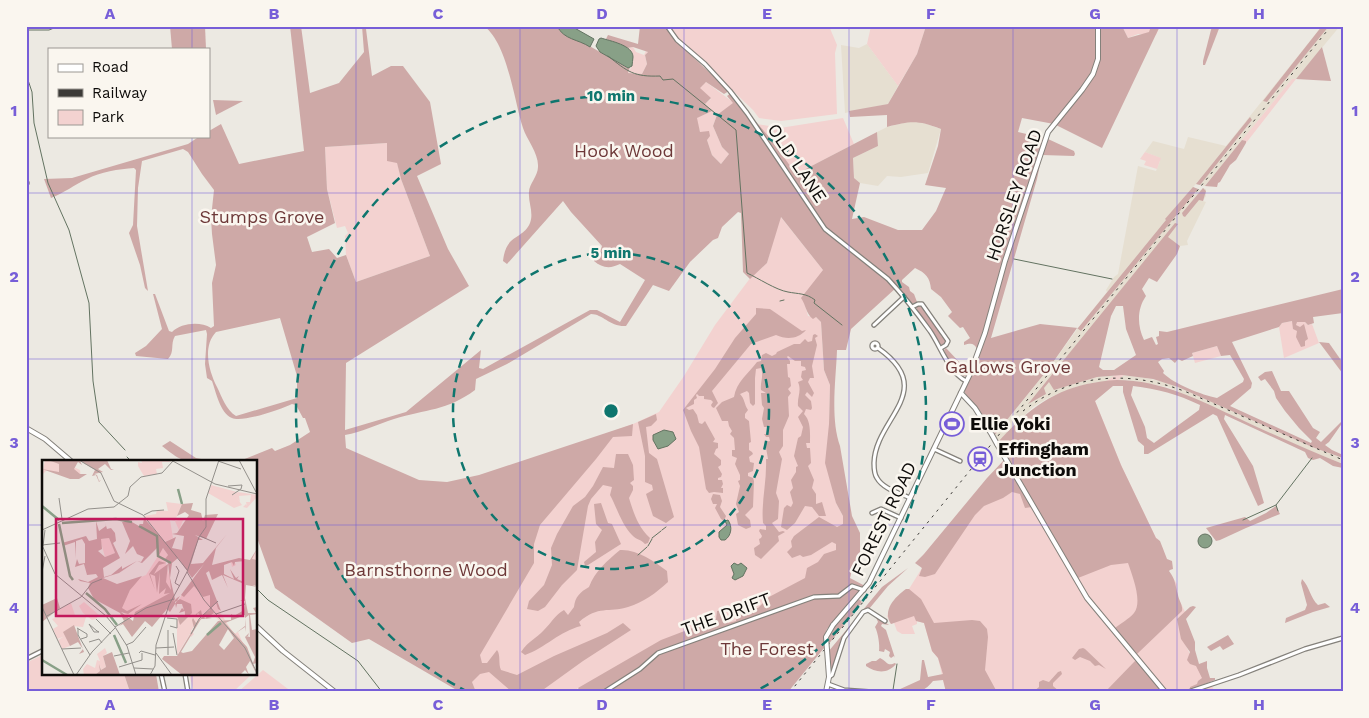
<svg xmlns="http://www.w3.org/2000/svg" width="1369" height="718" font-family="'Work Sans',sans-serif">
<rect width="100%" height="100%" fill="#ece9e2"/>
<g fill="#e6dfd1">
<polygon points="1322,26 1340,26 1296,79 1292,79 1205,186 1196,184 1193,187 1201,190 1203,188 1206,189 1206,196 1203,201 1206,202 1187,241 1188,245 1180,246 1165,236 1048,380 1069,384 1097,377 1122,375 1140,377 1165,382 1194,393 1312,447 1343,458 1343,464 1308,450 1168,387 1127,380 1092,383 1076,387 1048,398 1033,407 998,442 994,436 1049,368 1078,328 1107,292 1106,290 1114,277 1118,274 1138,166 1156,171 1160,161 1160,158 1145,152 1153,141 1184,149 1188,137 1226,146"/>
<polygon points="867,44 898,86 888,104 845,113 841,45 859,48"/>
<polygon points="912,121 927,124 941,129 928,173 901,177 887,176 878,186 860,183 854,178 853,158 878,146 877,132 887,127"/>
</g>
<g fill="#f3d2d0">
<polygon points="670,26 829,26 837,45 835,53 837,114 781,121 759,118 753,110 675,35"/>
<polygon points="871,26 926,26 917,54 898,86 867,44"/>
<polygon points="1124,26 1160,26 1156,35 1138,34 1128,38 1123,28"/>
<polygon points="633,47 636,52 644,55 646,51 648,52 645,55 647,64 642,74 628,73 632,66 633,56 627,48"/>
<polygon points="1292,79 1296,79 1246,143 1245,141 1242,140"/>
<polygon points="706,82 734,103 717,115 713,126 722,147 729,154 721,164 712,155 707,140 700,132 696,118 712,111 705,104 711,99 699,88"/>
<polygon points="843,118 854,144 796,174 757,124 780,128"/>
<polygon points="387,143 387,160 397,162 401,179 430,256 356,282 346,255 345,236 348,233 345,226 337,228 327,189 325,147"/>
<polygon points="1145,152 1161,158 1157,169 1144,165 1146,161 1140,159"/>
<polygon points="780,216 823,270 805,304 808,316 816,317 821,322 824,370 830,385 829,424 836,503 843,516 860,533 860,554 853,565 850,578 582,692 578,688 574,692 476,692 468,673 540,525 557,503 588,440 633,424 659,412 684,376 715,325 751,277 767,263"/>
<path d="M1328,309l-194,57 -39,35 26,64 35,73 2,1 5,10 6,23 8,12 1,13 7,15 -8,7c5,17 10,32 20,47 5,9 14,16 18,26h-269l-8,-34 -6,-7 -8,-28 -7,-2v3l-5,2 3,8h-13l-5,-3 -3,-8 -3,1 -4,-8 19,-27h3l13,-21 -1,-2 10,-20 72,-85 85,-67 57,-40z"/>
<polygon points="1292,321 1305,322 1308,325 1312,324 1319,343 1284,358 1279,327 1282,323"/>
<polygon points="1217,346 1221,356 1195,363 1192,353"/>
<polygon points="44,654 44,674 124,674 130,692 26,692 26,663"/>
<polygon points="263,670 292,692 238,692"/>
<polygon points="189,674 252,674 233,692 194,692"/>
</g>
<g fill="#cea9a7" fill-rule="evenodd">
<polygon points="170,26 205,26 206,49 172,49"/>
<path d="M290,26h11l9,67 29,-10 25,-31 -2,-26h2l2,3 6,47 19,-10h12l27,36 11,62 -24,12 31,73 21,37 -123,77 -1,67 61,-18 75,-62 -2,18 4,1 107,-59h7l23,12 25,-42 -25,-16c-10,5 -18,4 -26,-3l1,-8 6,-4 1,-3 -31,-34 -8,-11 -56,63 -4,-3c3,-28 20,-21 27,-38 4,-11 -2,-20 -1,-31 0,-8 9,-16 9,-25 1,-13 -11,-27 -15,-39 -9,-27 -15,-84 -39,-102h73c6,12 18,12 29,18 14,8 28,16 41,24l3,-1 -2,6 14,1 5,-10 -2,-9 3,-3 -15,-5 -6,1 -21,-9 2,-4 30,9 2,-18h26l7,12 56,53 -5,3 -18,-12 -6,6 11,10 -6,6 7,7 -15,7 3,14 9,-1 1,5 -3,4 5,15 9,9 8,-10 -7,-7 -9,-21 4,-11 16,-12 -6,-7 4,-3 39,45 26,36 81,-42 1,14 -25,12 1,20 6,5 -8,36 12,-2 34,13h24l14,-19 10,-23 -21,-3 13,-39 3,-17c-24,-9 -30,-8 -54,-2v-12l-37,2 -1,-6 39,-7 29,-50 9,-28h198l-1,2 5,10 21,-6 2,-6h9l-58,122 -48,-24 -32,-6 -4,14 30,7 26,12 1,3 -1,2 -32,-1 -5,24 -46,159 49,-14 38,4 88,-108 -1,-1 28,-32 5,2 -117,142 -4,-3 -28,40 -55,68 -28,-40 -2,-7 13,-40c-3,-6 -6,-6 -13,-4v-3l6,-4 -7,-11 -3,1 -12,-12 4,-4 -11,-15 -10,-8c-1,-11 -5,-16 -16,-21l-13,12v2l7,5 1,4 4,3 3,8 -6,2 -14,-17 -46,42 -5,21h-9c-1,29 -7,68 3,96l12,70 8,17v21l-7,11 -3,13 15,8 -38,43 -3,7v12l-36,44h-207l-3,-4 83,-48 55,-21 1,-8 5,-1 4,4 2,9 8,-2 1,-5 5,-6 16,-2 11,-11 36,-19 2,-10 11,-6 6,-8 12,-4v-6l-4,-2 -21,13 -8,2 -3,-2 -8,3 -5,-6 5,-5 -1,-6 3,-5 25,-19 18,10 6,-3v-8l-7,-13 -11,-40 4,-39 1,-39 -6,-15 -3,-48 -5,-5 -3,2c-7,-5 -7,-14 -12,-21l22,-28 -42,-53 -14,46 -17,16 -7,-7 -2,-59 -3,-1 -16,15 -4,11 -5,2 -23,22 -21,29 -16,-6 -27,41c-16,1 -23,-12 -35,-12l-84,50 -31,15 -1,11c-28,21 -49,19 -81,29 -16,5 -32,13 -49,16l1,13 73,32 28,2 32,-7 154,-51 -1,12 -19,1 -17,22 -56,66 -6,19v19l-54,92 2,8h5l10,-13c4,5 1,14 4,20l16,5 37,-19 53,-23 16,-10 8,7 -48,31 -43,31h-28l-23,-20 -9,2 -8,8 4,10h-16l-91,-53 -17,4 -77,-55 -19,-53v-73h-19l35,-14 3,3 15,-6 20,-13 -5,-14h-2l-7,-13 -4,-1c-10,5 -50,19 -60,14 -12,-5 -16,-26 -20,-37l-5,-3 -2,-14 2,-30 -1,-4 -31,6c-5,8 0,16 -7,23l-32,-3 -1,-3 11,-7 16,-17 -9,-35h2l14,37 3,1c9,-9 28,-11 39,-4l3,-2 -2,-43 4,-18 -4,-31 -1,-16 3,-28 -12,-16 -14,-22 -5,-3 -41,12 -4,27 -1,38 11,65 -3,-3 -5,-23 -11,-32 4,-8 3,-55 -2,-2c-15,1 -34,4 -47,11 -13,6 -23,14 -36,19l-7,-19 28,-1 116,-34 12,-8h9v-5l12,-7 18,40 65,-13zM387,143v18l10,2 4,16 29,77 -74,26 -10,-27 -9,3 -8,-9 -17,3 -5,-15 28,-14 -8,-34 -2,-42zM280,318l17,58v22l-61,18c-10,-6 -14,-19 -19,-29 -8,-16 -15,-40 -1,-55z"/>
<polygon points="1212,26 1220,26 1205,65 1203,65 1203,61"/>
<polygon points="1322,26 1329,26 1267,102 1263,101"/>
<polygon points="1322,47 1331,81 1296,79"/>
<polygon points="213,100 243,101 216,115"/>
<polygon points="1250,117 1252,120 1200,185 1196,184"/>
<polygon points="1242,140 1246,141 1246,143 1236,160 1230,165 1220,182 1218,183 1217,187 1205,186"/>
<polygon points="1203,188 1206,191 1203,201 1199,200 1185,217 1183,216 1182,213"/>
<path d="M1175,223l3,1 -10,13 12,9 -3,8 -20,28 -8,-4 -7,11 4,7c-9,13 -9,29 -2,44l8,-3 4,8 2,-1 -2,-7 3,-1v-5l8,1 176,-43v24l-30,4 1,6 -6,2 -3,-3h-8l-1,3 4,2 4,-3 4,15 -3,2v5l-4,1 -5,-10 1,-6 -4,-2 -1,-8 -10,2 -3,4 -47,15 20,41 -1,5 -21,18 81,37 1,-2 -13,-13 -14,-17 -9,-13 -2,-7 -9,-12 -4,2 -3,-4 7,-5 7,-1 9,20h8l24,37 7,4 -4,6 5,4 22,-22v2l-14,20 -4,3 7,5 11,5v3l-31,-11 -134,-60 -25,-8 -31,-4 -25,2 -43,13 -5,-8 -5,6 2,6 -18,10zM1116,306h7l3,23 10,26 -22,15h-11l-4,-3 12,-51zM1217,346l4,10 9,-1 14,24 -1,3 -26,16c-15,-3 -43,-14 -54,-25l1,-2 -6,-9 4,-3 7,-1 6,5 3,-4 4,2 11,-5 -1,-3z"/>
<path d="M919,305l4,1 17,24 1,6 5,3 -1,5 -4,1c-8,-12 -22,-25 -25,-39z"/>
<path d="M756,308l14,1 32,22 4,-1c-8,9 -19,10 -30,5l-25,9 -39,47 6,12 -4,5 -2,-1 -1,-2 2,-3 -2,-2 -7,-1v-3h-5l-2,-2 -1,1 1,3 -3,2v4l-8,4 3,2 4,-1 4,6 2,8 3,1 3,-3 10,18 -2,3 5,1v5l-2,1 -2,5 7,6v5l-3,2 4,7 -1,3 -3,1v2h4l1,4 -2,4h2v5l-9,-1 -5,1 -3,-4 -7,-42 -8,-16 -8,-21 32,-41 20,-31 21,-24z"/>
<path d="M815,334l3,2 -3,2 2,7 -5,21 2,12h-4l-2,4 6,11 -2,4 -5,-5 -2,3 6,6 1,7 -1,2 -5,-1 -2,5c7,7 6,19 6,29h-4l1,5h3l1,15 -3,3 6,14 -2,8 4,6v10l6,-2 4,14h-7l-7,-9 -7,-1 -10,17 -8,7 -6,-3 3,-19 3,-3 4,2 2,-4 -3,-11 3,-4 -2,-8 5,-8v-5l2,-1 -4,-10 4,-18 3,-2 2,-9 -5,-10 5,-6 -5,-5c-1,-9 4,-15 0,-24l5,-2 -2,-3 1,-6 4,-1 -1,-3 -4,-1v-5h-6l-7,-5 -1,1 3,4v3h-3l1,13 2,1 1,8 -3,3 3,4 -3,4 1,19 -6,14v16l-4,6 3,7 -6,34 3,8 -1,18 -6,4 7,9 4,-1 2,1 -7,4 1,5 -18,18 -6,-4 -1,-7 6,-4 -1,-5 2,-1 1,-2 -3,-5 1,-2 6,1v-4l-3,-3c-2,-21 4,-42 3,-64h2l-3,-17 5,-1 -1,-4h-3l-2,-3h3v-7h-3l-2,-8 2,-11 -2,-3 -1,-12h5l-5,-3c-1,-8 3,-13 0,-22l-5,1 -1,9v26l-2,2 -3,-3 -1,-10 -2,-2 -7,3c5,5 4,10 8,16l-3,4v4l4,3 2,21 -2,1v7l3,2 1,2 -4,3 1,5 4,1 -1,8 -5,2v3l5,2 1,3 -1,26 -8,8 5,5 1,7 -5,2 -8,-4 -2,-11 3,-2 -3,-8 4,-18 -2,-5 2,-1v-5l-5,-11 2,-6 -5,-2v-6h3l-1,-12 -4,-4 2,-3 -3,-5 -1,-5h-6l-6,-13 6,-6 12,-5c2,-15 15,-24 23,-35l4,-1 1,-6 4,-2 6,3 4,-2 1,-2 17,-8h6l5,-5 3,3 4,-1 1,-6z"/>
<polygon points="1319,342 1329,343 1343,363 1343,374"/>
<path d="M946,348l15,16 -2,3 3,3 3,-1v-4l6,2 -4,9c-13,2 -19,-16 -23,-26z"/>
<path d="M1117,380c45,0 84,21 123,39 34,16 68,31 103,45v4l-10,-2 -13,-8 -7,2 -5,-2 -3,-6 -80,-37 -1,4 29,47 11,37 -6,3 -41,-90 -4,-2 -65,40h-4v-8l-6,-5 -15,-49v-6h-10l-18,15 26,64 35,73 4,3 7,18 5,2 1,8 -3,1 -1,1c7,9 6,14 9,24 1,6 5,10 4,16l-45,43 -22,-26c6,-5 14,-9 19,-15 9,-11 -2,-38 -6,-50l-17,2 -33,13 -80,-136c35,-39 66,-59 119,-62zM1133,386c25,3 44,8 67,19l-1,5 -45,33 -7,-5 -2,-11 -14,-32z"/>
<polygon points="656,414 657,420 651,426 646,427 649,453 657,459 674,517 666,523 653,516 646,494 653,490 652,485 645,482 645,456 638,422"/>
<path d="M170,441l26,17 21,4c-29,0 -32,3 -55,-16z"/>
<path d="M616,454h12l5,11 1,15 -4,3 3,3v4l-4,8c5,16 9,29 21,40l-2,5 -3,1c-4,-5 -9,-4 -13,-9 -10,-10 -15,-27 -22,-40l2,-8 -9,-2 -12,14 -3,7 -11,64 -15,15 -17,22 -7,4 -11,-2 2,-8 15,-16 8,-20 -1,-17 6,-14 16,-28 12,-9 8,-11 10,-19 11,1z"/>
<polygon points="1005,459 1007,462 1005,467 1001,469 1002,470 1009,468 1032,507 1025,508 1020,494 1012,492 1003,498 984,506 975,515 935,574 925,577 919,576 922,568 915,563 924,554 987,478"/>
<polygon points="713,494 720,495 722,501 720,507 726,516 724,521 721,519 715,508 717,504 713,504 711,499"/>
<polygon points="601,503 608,523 612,524 621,544 588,565 585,566 584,562 596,552 595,542 602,530 596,524 594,504"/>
<polygon points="1276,506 1280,514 1246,528 1220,540 1216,541 1206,528 1245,517 1250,521 1266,513"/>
<path d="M620,550c17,-1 34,11 47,21l1,11c-12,11 -24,20 -40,25 -20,6 -29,-2 -49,15l2,4c-21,5 -36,22 -56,29l-4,-3c8,-12 15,-13 23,-22 7,-7 11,-15 20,-20l4,5 6,-8c1,-10 6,-15 15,-20 6,-16 18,-26 31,-37z"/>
<polygon points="908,568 888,586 869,609 861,613 851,625 844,635 830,675 828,652 882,587"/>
<path d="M1302,579c8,8 8,19 16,26l7,-2 5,4 -17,5 -28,11 1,-5 19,-8 2,-5 -6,-22z"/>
<path d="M906,589h3l12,10 13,24 38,-3 8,1 7,8 1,8 -3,33 12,22h-51l-3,-12 -10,1c-10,13 -19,11 -35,11v-2l22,-10 2,-20h2l4,17 15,-3 -5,-16 -6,-7 -8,-28 -8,-2 -2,-5 -23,8c-9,-14 4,-27 15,-35z"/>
<polygon points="859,599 862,602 828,645 830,631"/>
<polygon points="1193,606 1196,607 1186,619 1195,642 1195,650 1199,664 1207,661 1207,668 1210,678 1215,678 1215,680 1190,690 1190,687 1197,684 1198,681 1202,678 1196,666 1190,664 1187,660 1190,652 1181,639 1177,619 1190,607"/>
<path d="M875,615l14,10 -7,-1 -1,2 5,4 9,28 -1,-2 -3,2 -2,-2 1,-4 -5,-3 -1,3 -5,-1c1,-5 -1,-19 -4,-24l3,-5z"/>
<polygon points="1228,635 1234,644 1223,650 1220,646 1211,651 1207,647"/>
<polygon points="1083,648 1085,649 1106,669 1099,665 1095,666 1090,661 1080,657 1075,660 1072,658 1079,649"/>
<path d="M880,658c7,3 7,9 15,5l1,1c-8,10 -20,9 -30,2v-2l6,-3h4z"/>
<polygon points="1135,661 1138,662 1159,687 1159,690 1156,692 1105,692"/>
<polygon points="1061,671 1062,674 1053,683 1053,686 1060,692 1033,692 1039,687 1039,682 1043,680 1049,682 1058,672"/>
<polygon points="124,674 156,674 159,692 130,692"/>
</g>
<g fill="#88a087" stroke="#637361">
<path d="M557,26h14l23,13 -4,8c-12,-8 -26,-7 -33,-21z"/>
<path d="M601,38c9,3 32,7 32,19 0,3 -1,6 -1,9l-4,2 -28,-16 -4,-6 3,-7z"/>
<polygon points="664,430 673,432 676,439 668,446 658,449 653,440 653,435"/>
<path d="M728,520c5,7 3,16 -3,20h-4l-2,-3v-5l8,-7 -2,-4z"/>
<circle cx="1205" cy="541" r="7"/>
<polygon points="734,563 738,565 741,563 747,568 743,576 735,580 732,578 734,574 731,566"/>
</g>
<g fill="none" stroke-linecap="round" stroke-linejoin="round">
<g stroke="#637361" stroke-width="1">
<polyline points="26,32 28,30 49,30 59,26"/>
<path d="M608,56c20,16 26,21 52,20l3,4 10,-1 63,51 11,143c11,5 29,17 41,19 10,2 18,1 27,8l-1,3 28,22"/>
<polyline points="26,74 32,92 34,123 48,183 69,230 89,303 93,381 99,422 125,450"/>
<polyline points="1014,259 1112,279"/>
<polyline points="780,301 784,300"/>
<polyline points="127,457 132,462"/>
<polyline points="1278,511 1276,505 1312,458"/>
<polyline points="1243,520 1276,505"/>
<polyline points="662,530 666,527"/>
<polyline points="652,538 661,531"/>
<polyline points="648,546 652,539"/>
<polyline points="638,555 647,547"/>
<polyline points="256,588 268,600 358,661 382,692"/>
<polyline points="893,690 897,664"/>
</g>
<g stroke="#84817b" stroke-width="5.5">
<g id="street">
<path d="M667,26l10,14 28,24 25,27 17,22 78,116 63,50c15,16 29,34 42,52 11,16 18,40 36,50"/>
<polyline points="26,183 27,183"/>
<polyline points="912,307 918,304 922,304 948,341 946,345 941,348"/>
<polyline points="874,325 904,297"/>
<circle cx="875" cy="346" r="3"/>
<path d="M878,348c61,43 -3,70 -4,115 0,5 0,11 3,15 6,11 23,15 33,20"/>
<polyline points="934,449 960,461"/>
<polyline points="872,513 881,509 901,518"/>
<polyline points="26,659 44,650"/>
<polyline points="161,674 165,692"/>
<polyline points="185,674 188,692"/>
<polyline points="829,677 832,675 844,638 863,612 868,610 885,621"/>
<polyline points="828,684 844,690 872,692"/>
<polyline points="604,692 640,669 658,653 814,597 839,596 852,586 864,590"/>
<polyline points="1188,692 1239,675 1305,649 1343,638"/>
</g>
</g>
<g stroke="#84817b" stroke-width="6">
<g id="secondary">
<polyline points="961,393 975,408 992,435"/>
<polyline points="26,428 45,439 72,462"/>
<polyline points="997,444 1087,598 1165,692"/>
<polyline points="833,625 869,583 970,374 985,333 1005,261 1048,132 1082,90 1093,74 1098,59 1098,26"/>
<polyline points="256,626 283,651 335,692"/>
<polyline points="826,692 829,677 828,663"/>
</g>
</g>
<use href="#street" stroke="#fff" stroke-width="3"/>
<use href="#secondary" stroke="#fff" stroke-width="4"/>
<g stroke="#3c3a37" stroke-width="1" stroke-dasharray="2.5 5" stroke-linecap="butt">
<path d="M1023,411c50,-39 109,-41 166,-18l154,67"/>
<polyline points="790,692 1331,26"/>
</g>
<g stroke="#84817b" stroke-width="6" stroke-linecap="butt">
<g id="secondary-bridge">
<polyline points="992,435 997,444"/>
<polyline points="828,663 826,637 833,625"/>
</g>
</g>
<use href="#secondary-bridge" stroke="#fff" stroke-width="4"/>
</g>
<path fill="none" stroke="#775ed8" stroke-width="1" stroke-opacity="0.55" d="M192,26v23M356,26v666M520,26v666M684,26v666M849,26v666M1013,26v666M1177,26v666M192,136v326M26,193h1317M26,359h1317M26,525h18M256,525h1087M192,674v18"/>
<g fill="none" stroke="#0f766e" stroke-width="2.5" stroke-dasharray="9 6">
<circle cx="611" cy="411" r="158"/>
<path d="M468 692A315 315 0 1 1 754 692"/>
</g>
<defs>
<g id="stadium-ring" transform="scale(1.25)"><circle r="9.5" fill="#faf6ef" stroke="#775ed8" stroke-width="1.5"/><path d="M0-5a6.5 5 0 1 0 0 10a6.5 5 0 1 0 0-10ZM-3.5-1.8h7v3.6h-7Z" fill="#775ed8"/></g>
<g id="station-ring" transform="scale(1.25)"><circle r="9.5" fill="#faf6ef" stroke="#775ed8" stroke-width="1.5"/><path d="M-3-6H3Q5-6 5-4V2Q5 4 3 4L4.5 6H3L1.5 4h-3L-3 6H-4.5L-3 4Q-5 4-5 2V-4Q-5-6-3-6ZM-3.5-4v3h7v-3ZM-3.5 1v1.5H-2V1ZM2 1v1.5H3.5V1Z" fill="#775ed8"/></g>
</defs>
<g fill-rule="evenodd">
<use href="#stadium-ring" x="952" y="424"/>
<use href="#station-ring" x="980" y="459"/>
</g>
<g text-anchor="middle" stroke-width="5" stroke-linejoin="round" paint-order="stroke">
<g font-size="18" fill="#6d3838" stroke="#faf6ef">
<text x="624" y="157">Hook Wood</text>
<text x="262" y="223">Stumps Grove</text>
<text x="1008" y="373">Gallows Grove</text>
<text x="426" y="576">Barnsthorne Wood</text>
<text x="767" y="655">The Forest</text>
</g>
<g font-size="18" fill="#0d0b09" stroke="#faf6ef">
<text transform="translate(797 163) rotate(56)" y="6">OLD LANE</text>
<text transform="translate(1014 195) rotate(-71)" y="6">HORSLEY ROAD</text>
<text transform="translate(884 519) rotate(-64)" y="6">FOREST ROAD</text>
<text transform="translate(726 614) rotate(-20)" y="6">THE DRIFT</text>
</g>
<g font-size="18" font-weight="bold" fill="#0d0b09" stroke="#faf6ef" text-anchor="start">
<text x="970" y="430">Ellie Yoki</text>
<text x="998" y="455">Effingham<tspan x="998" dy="21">Junction</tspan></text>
</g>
</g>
<g transform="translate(42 460)">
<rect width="215" height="215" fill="#ece9e2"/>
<path d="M3,0l21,3 14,7 1,8 -34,-8 -5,5zM99,0h26l4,2h-9l1,6 -7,1 1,5 -13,2 -6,-10v-4l4,1zM169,25l26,7 -3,2 4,-2 19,3v2l-10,11 -4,-1 3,-3 1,2 -1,-4h4l1,-7 -12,1 1,6 -4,-5 6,8 -8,3 -26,-15zM124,42l16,2 -7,17 9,-3 -5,12 -4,-9 -5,-1 3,18 -8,4 -6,-7 10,-1 -9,1 -16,-19 12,-2 1,-4 11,1zM67,78l6,15 -10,4 -5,-18zM121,88l5,7 -3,4 8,32 -1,7 -44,19 -8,-7 10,-20 6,-11 10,-4zM215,89v13l-23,-1 2,4 -4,2 -1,-5 -17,5 -9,6 13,36 16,25 4,-2 7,16 -32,-34 -15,7 -7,10 3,3 -3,3 -1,-3 -13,21v-38l2,4h4l2,-6 -3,-11 -5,-1 6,-10 29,-26 25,-7h13zM42,142l15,13 -3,4 -4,1 -9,-7 -4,-7zM29,143l4,12 11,2 -3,10 -10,-1 -9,6 6,14 -8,3 -4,-9 5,-3 -6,2 -4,-10 5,-3 -6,-7 5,-2 -3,-5zM63,188l2,5 -4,3 3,11 -5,3 -1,-4v5l-5,4h-11l-1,-6 4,-5 8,4 2,-8 3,1 -3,-7z" fill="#f3d2d0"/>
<path d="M6,0h59l4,9h3l-3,1 -6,-6 -7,5 5,3 -9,2 3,1 2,6 2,-1 -2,2 -3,-7 -4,1 3,-6 -15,-9 2,4 -4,-3 -4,7 6,5h7l-8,5h-9l-28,-10 17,3v-8zM151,43l-2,7 10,3 2,8 2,-6 13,-1 -12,25 -11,-4 8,5h-5l-7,24 12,-1 24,-29 -11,14 -4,17 27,-7 11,2 7,-11 -5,10 5,1v26l-5,-1 5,2 -11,-2 -1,13 3,15h8l-3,-5 4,-1v7l-7,1 2,15 5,-1v34l-4,1 4,11 -7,-14 -4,6 3,8 -4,-5 -5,5h-58l-20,-16 2,-3h13l17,-28 -2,-8 1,-2 3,5 6,-6 -4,-4 -3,4 1,-3 5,-4 1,5 8,-5v-15l-7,2 -9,-11 -10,11 -3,-2 23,-31 -12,14 -14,-20 -6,5 -2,15 5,21 2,-3 -4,6 4,-4 3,-2 -10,16 -3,-3 -15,18 -7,-6 -13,16 -9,-13 -4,2 5,-5 -4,-8 -26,-14 -6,-11 2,-5 -10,-2 -2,-2 10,3 10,-5 -2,-3 -9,1 -3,-11 -9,3 2,-8 2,5 6,-1v-19l-3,-5 -6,2v17l-1,-16 -12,4 -1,-3 24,-7 3,5 8,-2 -1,-18 3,10 7,-5 -1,-4 2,7 4,-1 4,5 1,8 -3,2 7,15 -17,10 1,9 7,-2 11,-9v3l15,-8 4,1 3,-5 -7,-3 -4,-8 -8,8 5,-13 -8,-19h10l12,7 -5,-5h4l1,-6 21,24 11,-5 -4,11 10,2 2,-14 -12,-2 5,-1 12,-18 -4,-3 -8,4 5,-12zM67,78l6,15 -10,4 -7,-6 4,-2 -1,-10zM115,88l1,9 5,-9 5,7 -3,4 3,4 3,27 -5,-8 2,-18 -14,10 5,-9 7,-2 -7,-2 -10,13 6,16 -5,-16 5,2 2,17 3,-21 -1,22 7,-6 -2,6 6,-1 -35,19 -2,9 -12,-9 7,2 14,-10 -15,7 -5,-3 8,-18 12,-14 -25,8 -14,-6 16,-5 18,-12 5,2zM202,101v21l-7,-3 2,-3 -3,2 -6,-9 4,10 -10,-5v-9l8,-3 2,4 1,-4zM167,111l3,9 10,-5 6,13 -5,-13 21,9v15l-4,2h5l-1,9 -10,6 -3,-2v6l-13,1 -26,30 -9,2 -2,-1 20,-33h4l-1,-3h3l-2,3 7,-1 -4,-1 6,-4 -3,-5 5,-5 2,6 3,2 -15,-38zM203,155v11l-9,7 9,-6 1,5 -1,-14 4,-3 1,22 -4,-1h2l1,-3 -4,4 10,20 -2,6 -6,-16 -22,-24zM186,169l6,9 -10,12 -5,-5zM15,138l3,10 -18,14v-17zM138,139l11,5 1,9 -12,12 -3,-9 8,-1v-4l-6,2 3,-5 2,2 -2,-6h-5l-1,4 -1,-6zM32,165l10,27 -5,2 4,-5 -5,-7 -8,4 -7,-14zM70,192l8,23h-25l5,-4 -1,-7 2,6 5,-3 -3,-11z" fill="#cea9a7" fill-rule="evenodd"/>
<path fill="none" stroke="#88a087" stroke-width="2.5" d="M136,29l4,15M0,46l17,14M74,59l16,3M20,63l54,-4M17,64l11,52 3,4M97,66l18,10 1,20 13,7M44,133l19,16 12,16M72,175l12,28M165,175l14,-12M0,200l25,15"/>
<path fill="none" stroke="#93908b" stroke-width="1" d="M37,0l22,13 13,28 29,14 45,56M129,0l44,24 42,10M197,0l17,32M176,1l23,8M186,26l14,-1 -1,4 -9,6M17,38l3,21M102,55l8,-4 12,-1M0,70l46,-21 26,-2 14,-11 2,-9 11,-10 21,-4 11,-12M158,76l16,7M0,85l18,-2M0,85l13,29 51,42 9,11 12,19 9,29M1,86l2,-16M134,106l3,5 -4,12 5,3M0,112l3,-16M145,112l17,28 41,48 12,25M0,147l32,68M174,154l29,-10M5,156l34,-19 11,-14 10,-4M125,158l10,1v9l-7,-2M54,159l15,15M47,164l8,7 2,1h-5zM73,167l31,-19 28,-9M35,168l10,6v3l-6,2M36,169v6l12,20M131,173l4,22M149,174l8,-15 19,-18M47,182l10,-3 3,4M84,185l7,-3 13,-15M114,188l18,-1M20,189l19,-1M97,193l2,-2 14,4M114,193l16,22M126,195v-25M72,196l15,-3M77,207l23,-7v-7M92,208l19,1M34,215l16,-23 23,-24M108,215l5,-9 1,-21 13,-40 18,-33 12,-35 7,-10v-28l13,-39"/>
<path fill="#c2185b" fill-opacity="0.15" stroke="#c2185b" stroke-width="2.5" d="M14,59h187v97h-187z"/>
<rect width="215" height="215" fill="none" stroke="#0d0b09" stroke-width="2.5"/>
</g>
<circle cx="611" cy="411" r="8" fill="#0f766e" stroke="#faf6ef" stroke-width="2.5"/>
<g font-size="15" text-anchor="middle" font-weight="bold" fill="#0f766e" stroke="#faf6ef" stroke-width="5" stroke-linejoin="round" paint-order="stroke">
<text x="611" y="101">10 min</text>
<text x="611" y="258">5 min</text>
</g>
<rect width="1369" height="718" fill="none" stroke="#faf6ef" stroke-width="55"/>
<rect x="48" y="48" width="162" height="90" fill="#faf6ef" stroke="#9b9893"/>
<rect x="58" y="64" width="25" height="8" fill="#ffffff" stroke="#9b9893"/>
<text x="92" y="72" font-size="15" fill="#0d0b09">Road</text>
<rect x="58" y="89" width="25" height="8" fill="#3c3a37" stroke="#9b9893"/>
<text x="92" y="98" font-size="15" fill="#0d0b09">Railway</text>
<rect x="58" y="110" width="25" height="15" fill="#f3d2d0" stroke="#9b9893"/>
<text x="92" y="122" font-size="15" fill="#0d0b09">Park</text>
<rect x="28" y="28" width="1314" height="662" fill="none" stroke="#775ed8" stroke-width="2"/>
<g font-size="16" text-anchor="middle" font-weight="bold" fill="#775ed8">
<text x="110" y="19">A</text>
<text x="274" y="19">B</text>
<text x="438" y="19">C</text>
<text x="602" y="19">D</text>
<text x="767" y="19">E</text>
<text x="931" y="19">F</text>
<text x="1095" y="19">G</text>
<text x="1259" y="19">H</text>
<text x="14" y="116">1</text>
<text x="1355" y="116">1</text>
<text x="14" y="282">2</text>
<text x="1355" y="282">2</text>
<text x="14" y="448">3</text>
<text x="1355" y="448">3</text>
<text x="14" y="613">4</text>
<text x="1355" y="613">4</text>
<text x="110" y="710">A</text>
<text x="274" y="710">B</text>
<text x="438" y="710">C</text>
<text x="602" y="710">D</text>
<text x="767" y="710">E</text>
<text x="931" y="710">F</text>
<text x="1095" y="710">G</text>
<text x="1259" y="710">H</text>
</g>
</svg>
